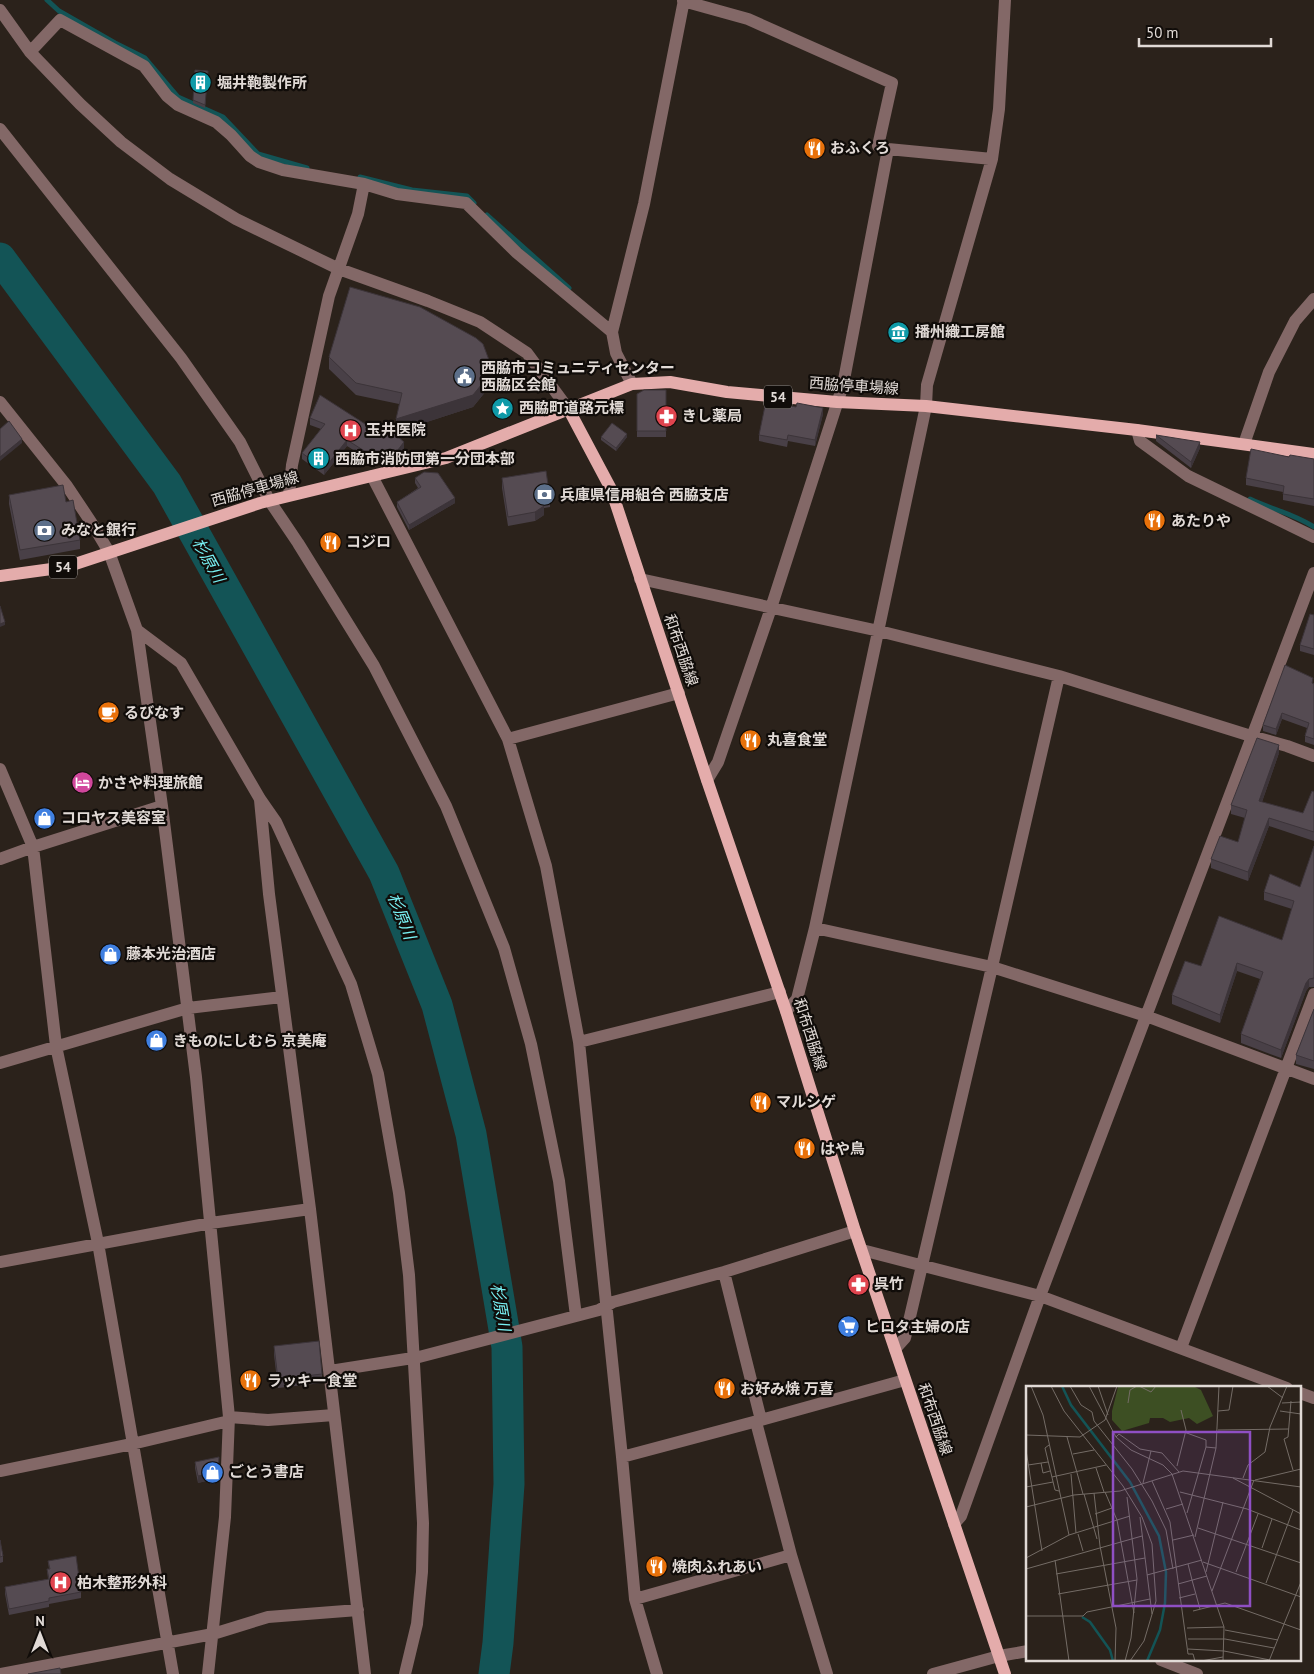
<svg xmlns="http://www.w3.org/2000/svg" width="1314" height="1674" font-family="'PT Sans','Noto Sans JP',sans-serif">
	<rect width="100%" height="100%" fill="#2b221b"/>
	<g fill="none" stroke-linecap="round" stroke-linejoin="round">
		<path stroke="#135456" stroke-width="5" d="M47 0 59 11 115 43 145 58 178 97 223 117 258 154 307 168
			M360 177 412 190 467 196 474 203
			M487 215 569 288
			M1250 499C1273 510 1292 513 1314 527"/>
		<path stroke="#135456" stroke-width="31" d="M0 258 167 484 384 873 437 1005 471 1134 507 1347 509 1484 498 1643 494 1674"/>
		<path stroke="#836867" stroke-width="12" d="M683 1 748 19 892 83 878 146 888 149
			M0 10 30 52 80 104 121 142 170 179 236 219 339 269 428 301 480 322 527 353 569 410
			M30 52 60 20 144 66 167 96 178 105 216 122 231 135 250 156 259 162 283 170 364 184 397 194 466 203 517 253 612 332
			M0 129 181 358 240 442 269 500 298 543 374 666 446 806 504 948 531 1044 559 1181 576 1316
			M632 384 616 353 612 332 644 204 684 0
			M0 402 67 486 91 522 109 552 137 630 181 663 260 799 276 822 351 984 378 1074 399 1193 409 1275 423 1523 422 1572 417 1624 405 1674
			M1137 430 1140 441 1188 476 1314 537
			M1244 444 1269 372 1295 321 1314 299
			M372 476 508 739 546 866 579 1042 622 1457 635 1599 657 1674
			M289 495 292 465 329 296 358 214 364 184
			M640 579 879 631 1059 676 1251 736 1287 746 1314 756
			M137 630 162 806 196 1077 229 1417 225 1517 208 1674
			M508 739 679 693
			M0 769 33 847 56 1046 98 1243 173 1674
			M707 780 718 762 771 608 843 385 888 149 992 159
			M260 800 269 894 310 1209 365 1674
			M0 859 33 847 162 806
			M815 928 992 967 1146 1016 1314 1079
			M786 1011 797 999 815 928 926 406 927 385 992 159 999 109 1005 0
			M579 1042 780 992
			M0 1063 188 1008 282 997
			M862 1250 1040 1296 1287 1388
			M0 1262 211 1223 310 1209
			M724 1272 761 1420
			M1181 1348 1314 994
			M895 1349 905 1338 992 967 1059 676
			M330 1371 419 1357 599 1310 613 1302 724 1272 855 1231
			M1300 1393 1314 1398
			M229 1417 268 1420 334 1415
			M756 1422 791 1555 827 1674
			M622 1457 761 1420 905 1380
			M0 1471 132 1444 229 1421
			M954 1524 961 1516 1040 1296 1314 573
			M635 1599 791 1555
			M1161 1660 1197 1674
			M1 1674 213 1634 268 1617 358 1610
			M933 1674 999 1656 1028 1651"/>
		<path stroke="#e4acab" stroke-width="12" d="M569 410 611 489 707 780 786 1011 855 1231 1005 1674
			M0 576 66 567 260 503 446 458 632 384 670 382 727 392 837 402 926 406 1137 430 1314 454"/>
	</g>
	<path fill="#494047" d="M195 70 208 71 205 108 193 103Z
		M329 357 489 372 486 391 473 407 396 432 399 404 356 395 329 369Z
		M666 390V437H637V394Z
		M823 414 815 446 788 441 787 447 759 441V435Z
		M310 418 376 431 404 448 394 461 372 465 371 461 347 446 324 475 302 459V453L321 429 310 425Z
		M1156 435 1200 448 1191 468 1156 441Z
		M601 437H627L616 451 601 440Z
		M1289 457 1314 459V506L1283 500V492L1246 485V478Z
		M415 478 455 503 409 530 397 507V502L418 488 415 483Z
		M502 478 550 498V507L544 508V515L535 521 508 526 502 488Z
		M9 495 66 502 80 540V549L20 560 9 504Z
		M1314 615V655L1300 651V645Z
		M1313 683 1314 684V745L1305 742V736L1307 728 1282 719 1276 735 1263 731V725Z
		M1279 753 1262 802 1303 813 1314 792V841L1269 826 1248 881 1211 868V859L1238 842 1245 818 1231 814V805Z
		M1314 846V987H1309L1306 991 1281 1058 1241 1043V1034L1260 979 1237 971 1220 1023 1172 1004V995L1201 966 1282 940 1292 909 1264 900V892L1300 887Z
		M1314 1009V1069L1296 1064V1055Z
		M274 1346 322 1374V1383L278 1388 274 1355Z
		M195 1462 218 1478 198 1483 195 1468Z
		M0 1540 3 1556V1562L0 1563Z
		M48 1561 81 1592V1598L49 1604V1607L9 1615 5 1594V1587L48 1579 47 1569H49Z"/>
	<path fill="#3c3439" d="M489 360V372L486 391 473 407 396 432V419Z
		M823 408V414L815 446V440Z
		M627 434V437L616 451V448Z
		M22 439V443L0 461V457Z
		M347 440V446L324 475V469Z
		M404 442V448L394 461V455Z
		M1200 442V448L1191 468V462Z
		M455 498V503L409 530V525Z
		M544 506V515L535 521V512Z
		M5 622V625L0 627V624Z
		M1282 713V719L1276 735V729Z
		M1279 745V753L1259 810V801Z
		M1269 818V826L1248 881V872Z
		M1237 963V971L1220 1023V1015Z
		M1309 979V987L1306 991 1281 1058V1050L1306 983Z
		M219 1457 218 1478 198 1483V1476Z"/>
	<path fill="#554b52" stroke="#3c3439" d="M195 70 208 71 205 105 193 100Z
		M350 287 420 307 476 338 483 344 489 360 486 379 473 395 396 419 402 393 356 383 329 357Z
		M644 390H666V431H637V394Z
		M320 395 376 431 382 423 404 442 394 455 372 459 371 455 347 440 324 469 302 453 325 424 310 418Z
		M766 401 796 407 797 403 823 408 815 440 788 435 787 440 759 435Z
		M9 421 22 439 0 457V429Z
		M612 423 627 434 616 448 601 437Z
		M1156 435 1200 442 1191 462Z
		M1251 449 1289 457 1290 455 1314 459V499L1283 494 1284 486 1246 478Z
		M546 471 550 498 543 500 544 506 535 512 508 517 502 478Z
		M424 472 438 473 455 498 409 525 397 502 421 487 415 478Z
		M63 485 66 502 73 500 80 540 20 550 9 495Z
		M0 606 5 622 0 624Z
		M1310 614 1314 615V649L1300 645Z
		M1285 665 1313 678 1312 683 1314 684V739L1305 736 1309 723 1282 713 1276 729 1263 725Z
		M1257 738 1279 745 1259 801 1303 813 1312 791 1314 792V832L1269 818 1248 872 1211 859 1220 836 1238 842 1247 810 1231 805Z
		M1314 846V978L1309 979 1306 983 1281 1050 1241 1034 1263 972 1237 963 1220 1015 1172 995 1185 961 1201 966 1219 916 1282 940 1294 901 1264 892 1270 874 1300 887Z
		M1314 1009V1061L1296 1055Z
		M319 1341 322 1374 278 1379 274 1346Z
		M219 1457 218 1472 198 1476 195 1462Z
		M0 1540 3 1556 0 1557Z
		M76 1556 81 1592 49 1598V1601L9 1609 5 1587 49 1579 47 1569H50L48 1561Z
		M60 1668 61 1674H28Z"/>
	<defs>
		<symbol id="building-disc" viewBox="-11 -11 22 22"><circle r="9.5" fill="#0f9aa8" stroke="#100c09"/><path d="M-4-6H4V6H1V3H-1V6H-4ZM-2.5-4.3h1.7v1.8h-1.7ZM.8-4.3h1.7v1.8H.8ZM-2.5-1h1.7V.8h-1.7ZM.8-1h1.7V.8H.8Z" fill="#fff"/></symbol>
		<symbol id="restaurant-disc" viewBox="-11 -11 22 22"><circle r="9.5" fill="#e8710a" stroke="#100c09"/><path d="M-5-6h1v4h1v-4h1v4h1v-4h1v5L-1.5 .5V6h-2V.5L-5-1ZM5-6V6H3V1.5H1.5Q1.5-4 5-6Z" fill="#fff"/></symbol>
		<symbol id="museum-disc" viewBox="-11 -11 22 22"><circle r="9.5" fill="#0f9aa8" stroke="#100c09"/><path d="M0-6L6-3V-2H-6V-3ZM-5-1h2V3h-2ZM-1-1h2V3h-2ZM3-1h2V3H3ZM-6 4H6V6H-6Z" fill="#fff"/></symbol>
		<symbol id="civic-disc" viewBox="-11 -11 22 22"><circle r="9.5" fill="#5c6f8a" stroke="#100c09"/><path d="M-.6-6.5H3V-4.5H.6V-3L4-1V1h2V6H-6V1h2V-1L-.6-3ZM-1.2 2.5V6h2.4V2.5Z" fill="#fff"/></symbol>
		<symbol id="sight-disc" viewBox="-11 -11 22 22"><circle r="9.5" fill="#0f9aa8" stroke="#100c09"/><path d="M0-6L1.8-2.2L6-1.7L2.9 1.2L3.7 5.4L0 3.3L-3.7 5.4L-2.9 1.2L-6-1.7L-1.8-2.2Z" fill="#fff"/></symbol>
		<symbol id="pharmacy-disc" viewBox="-11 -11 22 22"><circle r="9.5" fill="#e0444e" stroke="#100c09"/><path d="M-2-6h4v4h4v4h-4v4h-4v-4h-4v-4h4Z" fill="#fff"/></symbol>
		<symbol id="hospital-disc" viewBox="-11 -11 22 22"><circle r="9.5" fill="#e0444e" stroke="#100c09"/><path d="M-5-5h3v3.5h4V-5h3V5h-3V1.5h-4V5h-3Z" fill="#fff"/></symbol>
		<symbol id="bank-disc" viewBox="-11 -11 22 22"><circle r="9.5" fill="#5c6f8a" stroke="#100c09"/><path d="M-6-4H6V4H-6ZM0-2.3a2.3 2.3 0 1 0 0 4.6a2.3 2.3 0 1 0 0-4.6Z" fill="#fff"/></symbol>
		<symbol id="cafe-disc" viewBox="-11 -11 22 22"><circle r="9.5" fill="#e8710a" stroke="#100c09"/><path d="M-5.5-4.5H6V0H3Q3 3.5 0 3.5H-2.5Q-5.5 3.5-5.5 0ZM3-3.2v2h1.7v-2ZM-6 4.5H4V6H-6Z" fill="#fff"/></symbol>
		<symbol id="hotel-disc" viewBox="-11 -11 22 22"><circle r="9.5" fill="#d1479c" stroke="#100c09"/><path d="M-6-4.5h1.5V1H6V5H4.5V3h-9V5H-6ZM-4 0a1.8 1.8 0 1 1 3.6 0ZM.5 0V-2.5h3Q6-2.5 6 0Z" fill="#fff"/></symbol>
		<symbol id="shop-disc" viewBox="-11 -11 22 22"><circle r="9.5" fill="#3f7fe0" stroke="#100c09"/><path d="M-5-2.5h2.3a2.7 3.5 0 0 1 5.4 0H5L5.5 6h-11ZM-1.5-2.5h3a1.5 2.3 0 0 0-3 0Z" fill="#fff"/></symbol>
		<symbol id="supermarket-disc" viewBox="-11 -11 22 22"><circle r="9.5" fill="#3f7fe0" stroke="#100c09"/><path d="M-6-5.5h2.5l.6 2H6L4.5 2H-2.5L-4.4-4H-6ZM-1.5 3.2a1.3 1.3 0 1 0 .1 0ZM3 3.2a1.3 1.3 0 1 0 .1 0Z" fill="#fff"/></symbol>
	</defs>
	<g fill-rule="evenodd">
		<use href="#building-disc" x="188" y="70" width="25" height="25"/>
		<use href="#restaurant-disc" x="802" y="136" width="25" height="25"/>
		<use href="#museum-disc" x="886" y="320" width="25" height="25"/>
		<use href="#civic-disc" x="452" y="364" width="25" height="25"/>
		<use href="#sight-disc" x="490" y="396" width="25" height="25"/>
		<use href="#pharmacy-disc" x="654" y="404" width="25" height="25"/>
		<use href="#hospital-disc" x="338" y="418" width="25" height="25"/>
		<use href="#building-disc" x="306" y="446" width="25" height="25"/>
		<use href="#bank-disc" x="532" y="482" width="25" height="25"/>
		<use href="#restaurant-disc" x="1142" y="508" width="25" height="25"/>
		<use href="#bank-disc" x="32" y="518" width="25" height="25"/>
		<use href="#restaurant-disc" x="318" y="530" width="25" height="25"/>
		<use href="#cafe-disc" x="96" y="700" width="25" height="25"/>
		<use href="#restaurant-disc" x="738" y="728" width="25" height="25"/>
		<use href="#hotel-disc" x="70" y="770" width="25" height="25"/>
		<use href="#shop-disc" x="32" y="806" width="25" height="25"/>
		<use href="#shop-disc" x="98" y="942" width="25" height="25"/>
		<use href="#shop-disc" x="144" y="1028" width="25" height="25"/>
		<use href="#restaurant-disc" x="748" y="1090" width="25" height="25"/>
		<use href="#restaurant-disc" x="792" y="1136" width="25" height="25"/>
		<use href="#pharmacy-disc" x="846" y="1272" width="25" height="25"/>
		<use href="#supermarket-disc" x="836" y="1314" width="25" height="25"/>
		<use href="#restaurant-disc" x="238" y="1368" width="25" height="25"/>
		<use href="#restaurant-disc" x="712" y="1376" width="25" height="25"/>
		<use href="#shop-disc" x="200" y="1460" width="25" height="25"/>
		<use href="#restaurant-disc" x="644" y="1554" width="25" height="25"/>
		<use href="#hospital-disc" x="48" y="1570" width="25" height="25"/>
	</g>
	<g text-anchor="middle" stroke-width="4.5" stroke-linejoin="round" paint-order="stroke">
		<g fill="#100c09" stroke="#a29c98" stroke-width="1">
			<rect x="764" y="385.5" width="28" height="23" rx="4"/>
			<rect x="49" y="555.5" width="28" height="23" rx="4"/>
		</g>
		<g font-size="14" font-weight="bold" fill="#e1dad6">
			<text x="778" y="402">54</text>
			<text x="63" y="572">54</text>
		</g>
		<g font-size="15" font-weight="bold" fill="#e1dad6" stroke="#100c09" text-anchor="start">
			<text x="217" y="88">堀井鞄製作所</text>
			<text x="830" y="153">おふくろ</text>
			<text x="915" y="337">播州織工房館</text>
			<text x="481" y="373">西脇市コミュニティセンター<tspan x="481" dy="17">西脇区会館</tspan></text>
			<text x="519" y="413">西脇町道路元標</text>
			<text x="682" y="421">きし薬局</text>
			<text x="366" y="435">玉井医院</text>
			<text x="335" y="464">西脇市消防団第一分団本部</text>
			<text x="560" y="500">兵庫県信用組合 西脇支店</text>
			<text x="1171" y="526">あたりや</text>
			<text x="61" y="535">みなと銀行</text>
			<text x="346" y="547">コジロ</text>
			<text x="124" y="718">るびなす</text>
			<text x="767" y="745">丸喜食堂</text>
			<text x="98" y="788">かさや料理旅館</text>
			<text x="61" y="823">コロヤス美容室</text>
			<text x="126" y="959">藤本光治酒店</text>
			<text x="173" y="1046">きものにしむら 京美庵</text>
			<text x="776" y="1107">マルシゲ</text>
			<text x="820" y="1154">はや鳥</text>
			<text x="874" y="1289">呉竹</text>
			<text x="865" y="1332">ヒロタ主婦の店</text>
			<text x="267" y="1386">ラッキー食堂</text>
			<text x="740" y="1394">お好み焼 万喜</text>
			<text x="229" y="1477">ごとう書店</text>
			<text x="672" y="1572">焼肉ふれあい</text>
			<text x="77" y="1588">柏木整形外科</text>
		</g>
		<g font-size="15" fill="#e1dad6" stroke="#100c09">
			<text transform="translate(854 386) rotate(4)" y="5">西脇停車場線</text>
			<text transform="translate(255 489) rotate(-16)" y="5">西脇停車場線</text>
			<text transform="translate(681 650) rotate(71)" y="5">和布西脇線</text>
			<text transform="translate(810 1034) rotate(72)" y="5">和布西脇線</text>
			<text transform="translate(935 1419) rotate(71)" y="5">和布西脇線</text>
		</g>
		<g font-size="16" font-style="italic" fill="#78f0f3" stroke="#100c09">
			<text transform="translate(209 560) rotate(61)" y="6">杉原川</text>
			<text transform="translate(402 916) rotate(68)" y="6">杉原川</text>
			<text transform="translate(501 1307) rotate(80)" y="6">杉原川</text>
		</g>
	</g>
	<g transform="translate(1026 1386)">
		<rect width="275" height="275" fill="#2b221b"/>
		<path d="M101 0H167L175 4 187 30 171 38 163 32 144 36 137 32H124L123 37 96 45 86 34V25L92 1Z" fill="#3d4f23"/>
		<path fill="none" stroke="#135456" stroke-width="2.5" d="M36 0 45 19 104 96 133 150 140 186 139 217 134 244 121 275M56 231 64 236 84 264 87 275"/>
		<path fill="none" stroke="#746c66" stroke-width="1" d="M5 0 17 29 43 149M25 0 38 25 97 100 116 131 126 158 130 215 118 255 104 275M44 0 55 19 66 26 68 35 106 83 126 115 140 144 147 183M63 0 90 51 105 64 137 79 146 88M72 0 82 29M113 0 125 6 130 0M241 0 257 12M265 15 262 51 258 53 267 84M102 17 104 4 111 0M256 17 275 16M192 25 203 24 207 0M254 25 275 28M192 44 263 43M158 46 180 54V61M0 49 54 51 79 34 91 0M41 51 57 108M90 51 93 48 114 63 136 67 153 86M23 59 19 62 29 104 33 105M0 64 16 165M47 68 68 64M15 77 17 87 24 85M2 79 22 76M151 80 160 44 155 24M70 82 78 106M45 88 50 147M146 88 198 241 197 275M26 91 80 79M207 92 275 128M217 92 222 79 239 66 244 41 261 0M229 94 275 83M126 95 144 136 162 268H167L169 275M117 97 125 65M0 101 27 96M79 106 91 134 108 227M154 106 221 123 275 144M68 107 74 160 90 242 89 275M58 108 71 153M48 109 94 105 157 85 275 101M0 121 48 109M140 123 157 118M161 127 180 61 190 62M69 128 86 122M114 131 126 228M172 142 275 177M52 148 57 165M169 151 190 62 193 0M147 154 168 149M236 162 246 133M0 172 43 149 104 130M29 174 43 275M177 176 275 211M162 178 166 194M0 183 116 150M180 186 197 116M210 186 232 128M30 188 119 172M121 189 176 174M166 194 174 223M240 197 267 124M152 198 181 190M186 205 228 94M32 208 111 194M153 212 169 208M167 225 199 217 275 244M0 230H57L61 226 124 213M161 242 198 241M199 244 252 254M162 253H199L248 262M162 263 198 265 244 274M99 275 105 252 111 193 101 111M175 275 197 271M243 275 275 196"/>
		<path fill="#8f4fc4" fill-opacity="0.15" stroke="#8f4fc4" stroke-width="2.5" d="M87 46H224V220H87Z"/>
		<rect width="275" height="275" fill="none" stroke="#e1dad6" stroke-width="2.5"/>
	</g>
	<g transform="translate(40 1634)" stroke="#100c09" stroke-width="4" paint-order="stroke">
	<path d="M0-4L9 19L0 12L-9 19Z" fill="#e1dad6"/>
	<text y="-8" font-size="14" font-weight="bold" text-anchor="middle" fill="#e1dad6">N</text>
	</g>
	<path d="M1139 38v8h132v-8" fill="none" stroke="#e1dad6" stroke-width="2.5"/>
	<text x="1146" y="38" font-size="15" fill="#e1dad6" stroke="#100c09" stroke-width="4" paint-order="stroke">50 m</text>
</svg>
